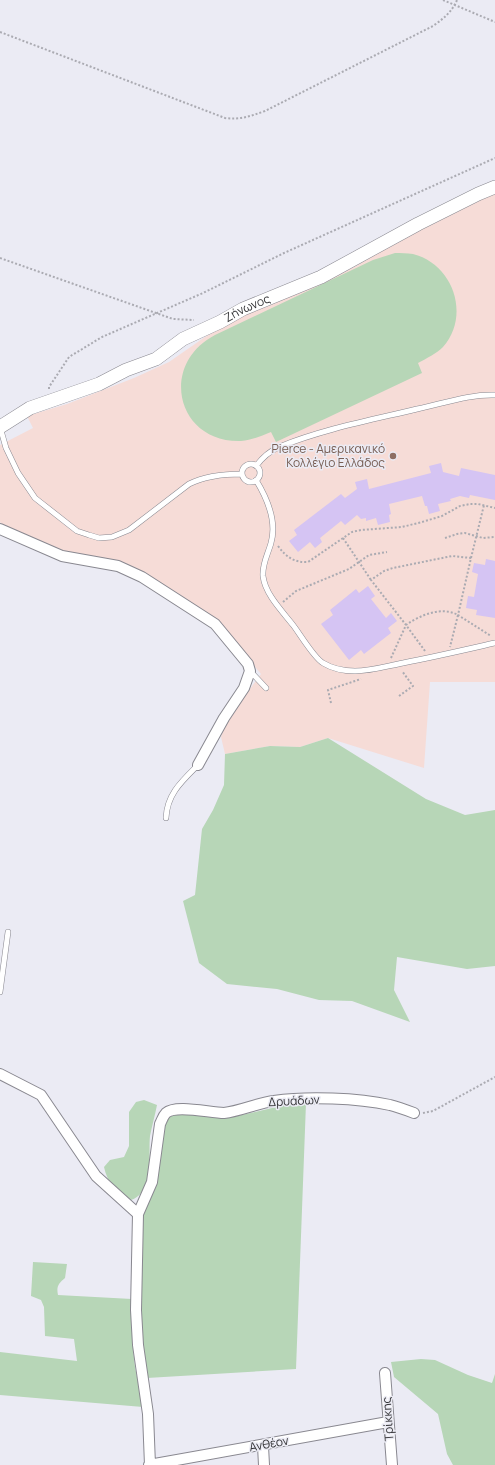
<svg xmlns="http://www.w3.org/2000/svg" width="495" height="1465" font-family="Manrope,sans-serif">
	<rect width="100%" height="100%" fill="#ebebf4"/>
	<path fill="#f6dcd7" d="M495 192V682H430L424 768 328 738 300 747 270 746 225 754 221 737 223 731 229 717 261 674 217 622 136 569 67 552 2 525 0 522V445L33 428 27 416 67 404 134 378 169 362 205 337 240 316 321 283 352 268 408 236Z"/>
	<path fill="#b7d6b7" d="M395 253C401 253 407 253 413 254 453 264 471 315 443 347 436 354 427 358 418 363L422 373 276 442 271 432C261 436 252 440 241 441 177 443 158 365 215 335L373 260Z
		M328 738 426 799 465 815 495 810V966L467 969 397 957 394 990 410 1022 352 1001 319 1000 277 989 227 984 199 963 183 901 195 895 202 829 213 810 224 785 225 754 270 746 300 747Z
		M144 1100 157 1105C155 1115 152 1126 150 1136 148 1156 155 1192 131 1200 117 1194 107 1182 104 1167L110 1160 124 1157 129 1146V1112L136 1102Z
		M306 1103 296 1369 147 1378 142 1342 141 1314 143 1215 163 1127 167 1119 172 1115 180 1113 219 1118 233 1117 289 1104Z
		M33 1262 67 1264 65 1278C59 1283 56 1286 58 1295L132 1299V1339L135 1367 143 1407 0 1395V1352L77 1361 74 1339 45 1336 44 1307 41 1300 31 1296Z
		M421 1359 435 1360 468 1375 492 1383 495 1374V1465H453L447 1454 438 1414 394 1377 391 1362Z"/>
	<path fill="#d5c4f3" d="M441 463 443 472 459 476 461 468 495 475V500L470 495 469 498 460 496 450 499 451 501 438 504 440 511 429 514 427 506H425L422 496 389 504 391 514 389 515 390 522 378 525 376 518 366 521V518L361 519 357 515 345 525 341 521 320 538 322 542 315 548 310 542 298 552 289 541 297 535 294 530 341 494 345 498 357 489 355 482 367 479 369 489 431 473 429 466Z
		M486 559 495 561V618L476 615 477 610 466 608 468 596 474 597 478 574 472 572 474 563 485 565Z
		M368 586 375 596 371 599 386 618 391 613 397 621 388 628 391 633 364 654 361 650 349 660 321 624 333 615 330 610 356 589 359 593Z"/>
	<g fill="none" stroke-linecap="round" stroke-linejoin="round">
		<defs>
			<path id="service" d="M0 427 6 448 18 473 35 498 77 531 89 535 99 538 112 537 129 530 189 484C205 476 224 474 242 474
				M242 473a9 9 0 1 1 18 0a9 9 0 1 1-18 0Z
				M256 466C262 458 270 451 279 447 323 429 371 420 417 409 442 404 469 394 495 395
				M256 480C267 498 277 522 271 543 268 554 262 564 263 576 265 594 282 611 293 625 300 634 314 658 323 663 333 669 344 671 355 671 371 671 387 666 403 663 434 657 464 650 495 643
				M250 671 266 688
				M166 818C167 794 182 781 198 765
				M0 992 8 932"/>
			<path id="minor" d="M0 529 62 556 118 566 142 577 215 624 248 664 250 671 244 688 224 718 198 765
				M0 1074 41 1095 96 1176 138 1214 136 1310 138 1345 148 1414 150 1465
				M138 1214 152 1182 160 1124C162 1120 163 1116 166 1113 176 1104 210 1113 224 1113 241 1111 257 1103 274 1101 307 1096 358 1098 390 1105 398 1107 406 1110 414 1113
				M385 1373 392 1465
				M263 1446 264 1465
				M149 1465 388 1422"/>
			<g id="tertiary">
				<path id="s1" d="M0 427 30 408 99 384 126 370 156 359 183 339 220 322 243 309 321 277 418 224 478 194 495 187"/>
			</g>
		</defs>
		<use href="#service" stroke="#898890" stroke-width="6"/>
		<use href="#minor" stroke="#898890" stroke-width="12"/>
		<use href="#tertiary" stroke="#898890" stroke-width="14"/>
		<path stroke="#ababb2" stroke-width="2" stroke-dasharray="2 2" stroke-linecap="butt" d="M443 0 495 22
			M0 32 225 118C240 120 251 116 265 111L433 26C443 19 452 12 457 0
			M0 258 173 319 194 320
			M49 389V387L69 357 102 337 203 293 284 253 495 158
			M343 538 371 580
			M445 538 457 534 465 533 483 538 495 537
			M278 546C286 557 295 563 308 562L352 532 361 530 402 527 422 522 442 516 460 506 470 504H478L495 508
			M471 558 484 505
			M283 602 296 591 349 569 369 555 387 552
			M425 651 406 625C420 615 442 606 458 615L450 647
			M391 658 406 625 371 580 384 571 393 568 452 556 471 558 458 615 491 636
			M399 696 413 686 402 671
			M331 703 328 690 361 679
			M423 1113 433 1111 495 1077"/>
		<use href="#service" stroke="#fff" stroke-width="5"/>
		<use href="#minor" stroke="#fff" stroke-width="10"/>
		<use href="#tertiary" stroke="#fff" stroke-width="13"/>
	</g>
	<circle fill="#8d6e63" stroke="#ebebf4" stroke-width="1.5" cx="393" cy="456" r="4"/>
	<g text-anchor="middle" stroke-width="3" stroke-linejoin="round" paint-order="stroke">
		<g font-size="12" fill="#343437" stroke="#ebebf4">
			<text dy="4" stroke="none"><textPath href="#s1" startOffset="276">Ζήνωνος</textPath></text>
			<text transform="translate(294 1101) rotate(-3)" y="4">Δρυάδων</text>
			<text transform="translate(388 1419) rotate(-94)" y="4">Τρίκκης</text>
			<text transform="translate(269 1444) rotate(-10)" y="4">Ανθέον</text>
		</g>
		<g font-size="12" fill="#785e54" stroke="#ebebf4" text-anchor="end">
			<text x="385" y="453">Pierce - Αμερικανικό<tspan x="385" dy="14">Κολλέγιο Ελλάδος</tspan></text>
		</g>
	</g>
</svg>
